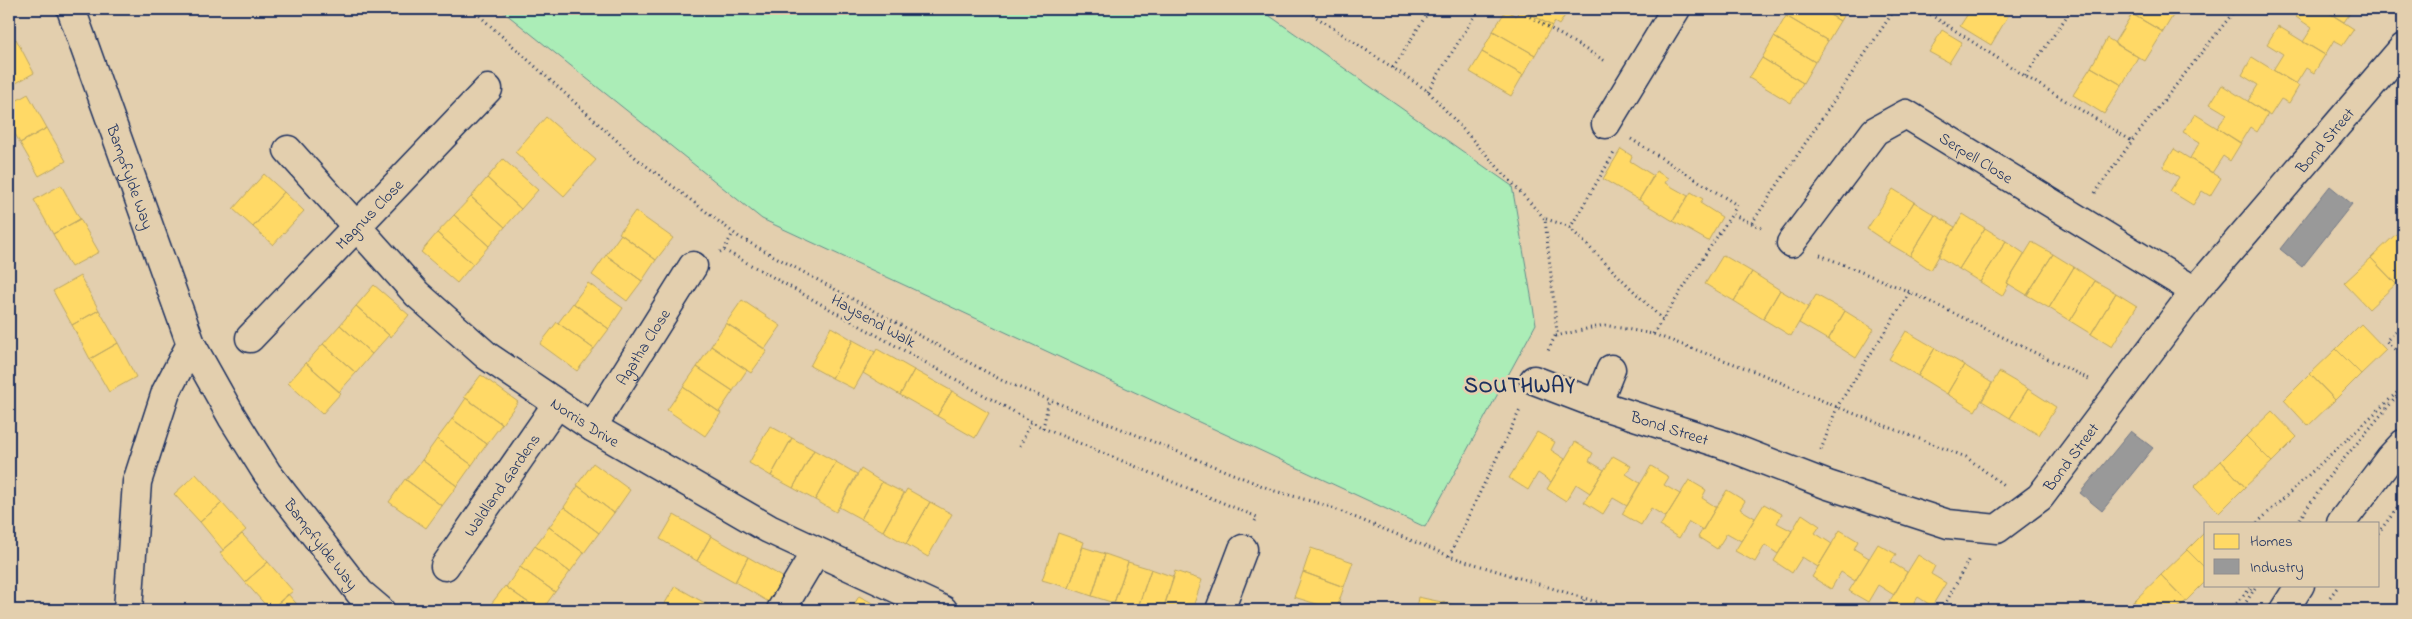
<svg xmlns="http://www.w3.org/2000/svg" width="2412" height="619" font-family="'Indie Flower',sans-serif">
	<rect width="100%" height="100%" fill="#e3cfae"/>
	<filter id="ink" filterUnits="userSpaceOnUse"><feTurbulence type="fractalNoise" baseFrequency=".02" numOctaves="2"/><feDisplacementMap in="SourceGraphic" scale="10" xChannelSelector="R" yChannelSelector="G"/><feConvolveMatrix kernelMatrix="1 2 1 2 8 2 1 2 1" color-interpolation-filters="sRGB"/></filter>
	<g filter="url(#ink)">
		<path fill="#abedb7" stroke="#638e8a" d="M500 9H1260L1512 186 1536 324 1425 527 762 219Z"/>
		<path fill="#ffd966" stroke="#bba664" d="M1520 9 1552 26 1535 55 1493 31 1506 10 1516 16Z
			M1521 9H1569L1559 25 1554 22 1552 26Z
			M1791 9H1820L1840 21 1828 41 1786 16Z
			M1820 9H1847L1840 21Z
			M1971 9H1996L2008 16 1991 45 1960 26Z
			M2134 9H2177L2163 32 2132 14Z
			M2301 9H2323L2354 29 2343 45 2334 40 2325 55 2303 42 2312 28 2296 17Z
			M2323 9H2353L2344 22Z
			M2132 14 2163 32 2145 61 2114 43Z
			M1786 16 1828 41 1815 62 1774 37Z
			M2278 26 2325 55 2314 73 2306 68 2296 84 2273 70 2283 54 2267 44Z
			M1942 30 1962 42 1949 63 1929 52Z
			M1493 31 1535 55 1523 75 1482 52Z
			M1774 37 1815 62 1803 83 1762 58Z
			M2107 38 2138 57 2122 85 2091 67Z
			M16 39 34 73 9 87V43Z
			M1482 52 1523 75 1511 96 1470 72Z
			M2252 57 2299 86 2289 103 2281 99 2270 116 2248 101 2258 85 2242 75Z
			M1762 58 1803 83 1791 103 1749 78Z
			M2091 67 2122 85 2104 114 2073 95Z
			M2222 85 2268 114 2257 132 2250 127 2240 143 2217 128 2227 114 2210 104Z
			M28 94 47 128 20 143 9 123V105Z
			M2195 114 2241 143 2230 161 2223 156 2212 173 2190 158 2200 142 2183 132Z
			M546 117 596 160 564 196 515 152Z
			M47 128 66 161 39 176 20 143Z
			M1621 149 1632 156 1630 161 1654 176 1639 200 1603 179Z
			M2174 149 2221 178 2210 196 2202 191 2193 205 2170 191 2179 177 2163 167Z
			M503 159 538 190 521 209 487 178Z
			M1656 171 1668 178 1665 183 1688 196 1673 221 1639 200Z
			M264 174 284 192 253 227 233 209Z
			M487 178 521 209 505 227 471 197Z
			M61 185 80 219 53 234 34 200Z
			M1893 189 1914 202 1888 243 1867 229Z
			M284 192 304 211 273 245 253 227Z
			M1691 192 1703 199 1700 203 1722 217 1708 241 1673 221Z
			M471 197 505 227 489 246 454 215Z
			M1914 202 1935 215 1910 256 1888 243Z
			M635 211 673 238 656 260 619 233Z
			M1963 214 1985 228 1959 269 1938 256Z
			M454 215 489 246 473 264 437 233Z
			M1935 215 1955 227 1931 270 1910 256Z
			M80 219 99 252 71 267 53 234Z
			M1985 228 2006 241 1980 282 1959 269Z
			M437 233 473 264 457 283 421 252Z
			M2397 233 2403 239V277L2396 284 2371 258Z
			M621 234 656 260 642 281 606 255Z
			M2006 241 2025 254 2007 283 2009 284 2002 296 1980 282Z
			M2032 242 2053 254 2027 295 2007 283Z
			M2053 254 2074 267 2049 308 2027 295Z
			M606 255 642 281 627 301 592 275Z
			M1723 255 1752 272 1734 301 1705 284Z
			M2371 258 2396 284 2369 309 2344 283Z
			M2074 267 2095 281 2070 321 2049 308Z
			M1752 272 1780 290 1763 319 1734 301Z
			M80 276 99 310 72 325 53 291Z
			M2095 281 2116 293 2091 334 2070 321Z
			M588 283 623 308 609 329 573 303Z
			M374 285 409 315 391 337 356 306Z
			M1780 290 1808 307 1791 336 1763 319Z
			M2116 293 2137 306 2112 347 2091 334Z
			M1816 295 1845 311 1828 340 1799 323Z
			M742 300 781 326 765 349 726 323Z
			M573 303 609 329 594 349 558 323Z
			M356 306 389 335 372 354 340 325Z
			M99 310 118 343 90 359 72 325Z
			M1845 311 1874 329 1856 358 1828 340Z
			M557 322 594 349 577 371 540 344Z
			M726 323 767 351 751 373 711 346Z
			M2361 324 2386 350 2361 374 2336 349Z
			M340 325 372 354 356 373 323 344Z
			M831 327 853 340 832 378 810 366Z
			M1906 331 1935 348 1918 376 1889 359Z
			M853 340 875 352 854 389 832 378Z
			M118 343 136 377 109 392 90 359Z
			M323 344 356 373 339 392 306 363Z
			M711 346 747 370 733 391 697 367Z
			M1935 348 1964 365 1947 394 1918 376Z
			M877 349 914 370 900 395 863 373Z
			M2336 349 2361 374 2335 400 2310 374Z
			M306 363 341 393 322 414 288 383Z
			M1964 365 1992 383 1975 411 1947 394Z
			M697 367 733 391 719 412 683 387Z
			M914 370 952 391 937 416 900 395Z
			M1999 372 2028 389 2010 418 1982 401Z
			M2310 374 2335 400 2308 426 2284 400Z
			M481 375 518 402 502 424 464 397Z
			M683 387 721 413 705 436 667 410Z
			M2028 389 2056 407 2039 435 2010 418Z
			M952 391 989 413 975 438 937 416Z
			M466 398 502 424 487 444 452 419Z
			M2272 411 2297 437 2272 462 2246 436Z
			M452 419 487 444 472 465 437 439Z
			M770 426 792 438 771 476 749 463Z
			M1537 432 1555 442 1551 450 1565 459 1551 482 1538 473 1528 490 1509 478Z
			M2246 436 2272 462 2245 487 2221 461Z
			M792 438 814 450 793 488 771 476Z
			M437 439 472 465 457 486 422 460Z
			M1575 442 1593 453 1589 461 1604 470 1590 493 1576 484 1566 501 1547 489Z
			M814 450 836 462 815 500 793 488Z
			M1613 456 1631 466 1626 474 1640 483 1627 506 1613 498 1603 514 1584 502Z
			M422 460 457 486 442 506 406 480Z
			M2221 461 2245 487 2219 513 2194 487Z
			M836 462 857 474 836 512 815 500Z
			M593 463 630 490 614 513 577 485Z
			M1651 466 1669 477 1664 485 1680 494 1666 517 1651 508 1641 525 1622 514Z
			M861 469 882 482 861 519 839 507Z
			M196 474 222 503 200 522 174 494Z
			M405 479 442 506 426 528 389 502Z
			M1689 480 1706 490 1702 498 1716 507 1703 530 1689 522 1679 538 1660 526Z
			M882 482 904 493 883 531 861 519Z
			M578 486 614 513 599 533 564 507Z
			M907 489 930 502 906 544 883 531Z
			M1727 490 1745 501 1740 509 1755 518 1741 541 1727 533 1717 549 1698 537Z
			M930 502 952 514 928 557 906 544Z
			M222 503 246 530 223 550 200 522Z
			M1764 504 1782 514 1777 523 1792 531 1778 554 1765 545 1755 562 1735 551Z
			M564 507 599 533 584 553 549 527Z
			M1802 514 1820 526 1815 533 1832 544 1818 567 1802 557 1792 573 1774 561Z
			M674 515 711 536 697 561 660 539Z
			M549 527 584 553 570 572 535 546Z
			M1840 530 1858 541 1854 549 1869 558 1855 581 1841 572 1831 589 1812 577Z
			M2206 531V569L2187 550Z
			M1058 533 1084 542 1069 588 1042 580Z
			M242 534 268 562 245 582 220 553Z
			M711 536 748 557 735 582 697 561Z
			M1878 544 1896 554 1891 562 1907 572 1894 595 1878 585 1868 602 1849 591Z
			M535 546 570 572 555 592 520 567Z
			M1083 547 1105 554 1092 596 1069 588Z
			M1311 548 1353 562 1344 587 1303 572Z
			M2187 550 2206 569V581L2186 601 2161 575Z
			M1105 554 1128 562 1114 603 1092 596Z
			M1918 555 1935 566 1931 574 1946 583 1932 606 1918 597 1910 610H1903L1889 602Z
			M748 557 786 579 772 604 735 582Z
			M268 562 293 591 270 610 245 582Z
			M1128 562 1151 569 1137 610 1114 603Z
			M520 567 555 592 542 610H539L506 587Z
			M1151 569 1174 577 1163 610H1137Z
			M1175 571 1202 580 1192 610H1163Z
			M1303 572 1344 587 1336 610 1294 597Z
			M2161 575 2186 601 2176 610H2143L2134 601Z
			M505 586 506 587 539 610H491L488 608Z
			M675 586 717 610H661Z
			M288 594 302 610H270Z
			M859 596 886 610H851Z
			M1418 597 1479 610H1416Z
			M2134 601 2143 610H2124Z"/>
		<path fill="#999" stroke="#737987" d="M2330 186 2352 204 2302 267 2280 249Z
			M2131 431 2153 448 2102 511 2080 493Z"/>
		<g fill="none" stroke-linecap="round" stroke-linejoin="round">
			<defs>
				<g id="street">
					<path id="s1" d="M71 9 191 344 232 417 267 473 360 593 380 610"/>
					<path d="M1606 124 1676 9"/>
					<path id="s2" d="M288 150 417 294 487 356 592 427 769 529 943 610"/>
					<path id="s3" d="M1791 243 1875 131 1906 114 2195 291"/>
					<path id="s4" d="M250 338 488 89"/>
					<path id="s5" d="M1534 380 1597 404 1722 444 1828 485 1948 524 1997 529 2040 497 2195 291 2403 48"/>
					<path d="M1597 404 1611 369"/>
					<path id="s6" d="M592 427 693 266"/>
					<path id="s7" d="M445 566 557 404"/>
					<path d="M128 610 137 482 166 392 191 344"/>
					<path d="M781 610 816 551"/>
					<path d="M1220 610 1243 549"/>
				</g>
				<path id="secondary" d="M2341 523 2390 458 2403 444
					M2284 610 2300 585"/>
			</defs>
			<use href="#street" stroke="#1b2f5e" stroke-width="31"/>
			<use href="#secondary" stroke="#1b2f5e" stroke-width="31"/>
			<path stroke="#1b2f5e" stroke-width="3" stroke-dasharray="1 4" stroke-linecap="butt" d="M472 9 636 158 739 237 1003 381 1275 491 1325 505 1449 556 1622 610
				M1304 9 1428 91 1545 219 1557 332 1547 353
				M1517 9 1607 62
				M1922 9 2025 76 2132 141
				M1393 68 1430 9
				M2025 76 2072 9
				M1428 91 1479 9
				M1631 139 1737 205 1732 214
				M2095 193 2132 141 2236 9
				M1546 219 1568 226 1663 320
				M1752 223 1895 9
				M1570 228 1614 153
				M724 250 733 233
				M720 252 724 250 1043 428 1257 517 1255 521
				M1820 255 1910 292 2089 379
				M2403 324 2386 341 2403 357
				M1653 334 1732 214 1764 229
				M1556 336 1604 325 1653 334 1759 373 1837 407 1966 457 2005 486
				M1043 428 1049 400
				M1020 446 1031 421
				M1821 450 1837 407 1910 292
				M2257 523 2403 387
				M2297 523 2330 475 2398 395
				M2378 533 2403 501
				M1449 556 1521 408
				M2330 597 2339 585
				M1580 610 1584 599
				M1942 610 1970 557
				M2229 610 2254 585
				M2241 610 2257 585"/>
			<use href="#street" stroke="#e3cfae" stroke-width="28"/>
			<use href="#secondary" stroke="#e3cfae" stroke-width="28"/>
		</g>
	</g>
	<g text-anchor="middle" stroke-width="5" stroke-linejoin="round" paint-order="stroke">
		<g font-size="16" fill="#1b2f5e" stroke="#e3cfae">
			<text dy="6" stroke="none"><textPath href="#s5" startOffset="998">Bond Street</textPath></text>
			<text dy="6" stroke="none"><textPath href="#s3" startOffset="258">Serpell Close</textPath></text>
			<text dy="6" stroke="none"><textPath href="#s1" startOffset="178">Bampfylde Way</textPath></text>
			<text dy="6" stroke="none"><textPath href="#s4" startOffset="172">Magnus Close</textPath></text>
			<text transform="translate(874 320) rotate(29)" y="6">Haysend Walk</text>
			<text dy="6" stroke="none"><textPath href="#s6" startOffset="95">Agatha Close</textPath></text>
			<text dy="6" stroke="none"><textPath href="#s2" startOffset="405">Norris Drive</textPath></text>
			<text dy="6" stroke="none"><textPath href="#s5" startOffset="144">Bond Street</textPath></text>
			<text dy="6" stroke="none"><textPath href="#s5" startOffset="592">Bond Street</textPath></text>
			<text dy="6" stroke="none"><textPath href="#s7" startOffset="99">Waldland Gardens</textPath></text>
			<text dy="6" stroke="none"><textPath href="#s1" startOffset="595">Bampfylde Way</textPath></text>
		</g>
		<g font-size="21" font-weight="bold" letter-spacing="1" fill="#1b2f5e" stroke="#e3cfae">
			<text x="1520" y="392">SOUTHWAY</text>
		</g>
	</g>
	<rect width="2412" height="619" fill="none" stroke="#e3cfae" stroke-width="30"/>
	<rect x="15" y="15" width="2382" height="589" fill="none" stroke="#1b2f5e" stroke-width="2" filter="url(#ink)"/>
	<rect x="2204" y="522" width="175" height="65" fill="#e3cfae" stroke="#938f8e"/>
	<rect x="2214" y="534" width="25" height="15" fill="#ffd966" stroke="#938f8e"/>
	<text x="2250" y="546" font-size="15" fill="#1b2f5e">Homes</text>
	<rect x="2214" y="559" width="25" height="15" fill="#999999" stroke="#938f8e"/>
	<text x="2250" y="572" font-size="15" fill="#1b2f5e">Industry</text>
</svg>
